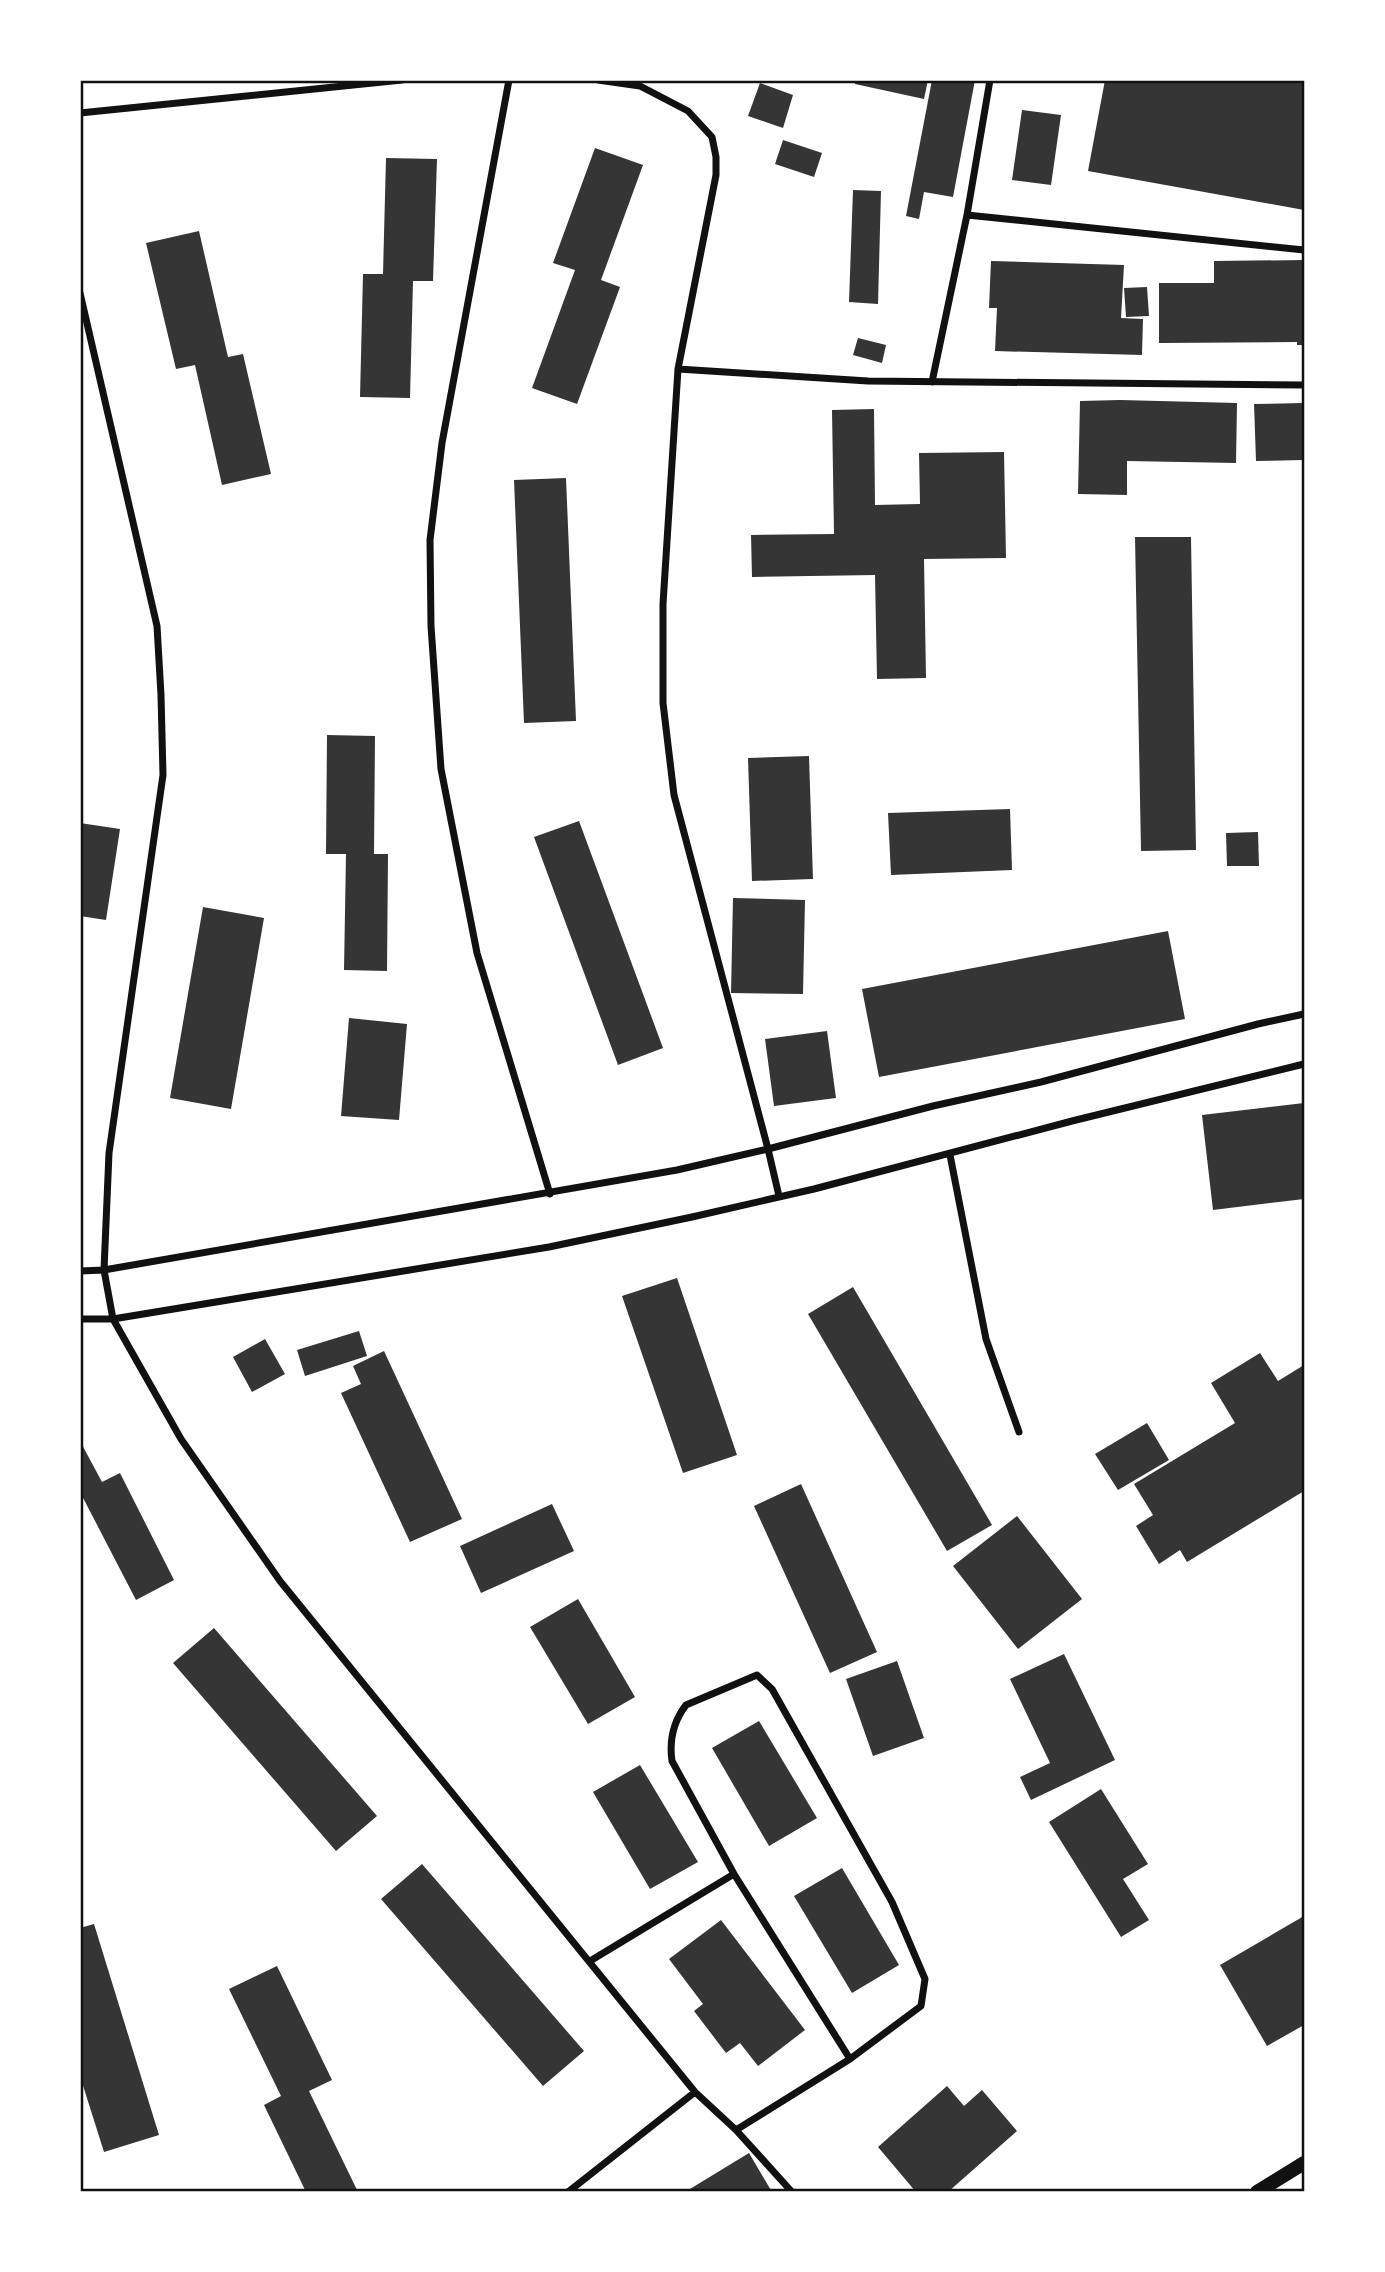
<svg xmlns="http://www.w3.org/2000/svg" width="1385" height="2272" font-family="Raleway,sans-serif">
	<rect width="100%" height="100%" fill="#fff"/>
	<path fill="#353535" d="M856 80H928L924 99 855 84Z
		M932 80H975L953 197 924 192 919 219 906 216Z
		M1105 80H1304V210L1088 171Z
		M760 83 793 95 783 128 748 116Z
		M1022 110 1061 115 1051 185 1012 180Z
		M783 140 822 153 814 177 775 164Z
		M595 148 643 165 601 280 620 287 577 404 532 388 575 270 553 263Z
		M386 158 437 159 433 281H413L410 398 360 397 363 274H383Z
		M853 190 881 191 878 304 849 302Z
		M199 231 228 357 243 354 271 474 222 485 195 365 176 369 146 243Z
		M1304 260V345H1297V342L1159 343V283H1214V261Z
		M991 261 1124 265 1121 318 1143 319 1142 355 995 351 997 308H989Z
		M1147 287 1149 316 1126 317 1124 288Z
		M858 338 886 345 882 363 853 355Z
		M1120 400 1237 403 1236 463 1127 461V495L1078 494 1080 401Z
		M1304 403V460L1256 461 1254 404Z
		M874 409 875 505 920 504 919 453 1004 452 1006 558 924 559 926 678 877 679 875 575 752 577 751 535 834 534 832 410Z
		M566 478 576 721 524 723 514 480Z
		M1135 537H1191L1196 850 1141 851Z
		M327 735 375 736 374 854H388L387 971 344 970 346 854H326Z
		M809 756 813 879 752 881 748 758Z
		M1010 809 1012 870 891 875 888 813Z
		M579 821 663 1048 618 1065 534 837Z
		M80 823 120 829 106 920 80 916Z
		M1258 832 1259 866H1227L1226 833Z
		M733 898 805 900 803 994 731 993Z
		M203 907 264 918 231 1109 170 1098Z
		M1168 931 1185 1019 879 1077 862 989Z
		M349 1018 407 1024 399 1120 341 1116Z
		M827 1031 836 1098 774 1106 765 1039Z
		M1304 1103V1199L1213 1210 1202 1115Z
		M677 1278 737 1455 683 1473 622 1296Z
		M853 1287 992 1525 947 1551 808 1314Z
		M359 1331 367 1356 305 1376 297 1350Z
		M265 1339 285 1374 252 1392 233 1357Z
		M384 1351 462 1519 410 1542 341 1393 361 1384 353 1366Z
		M1260 1353 1278 1381 1304 1365V1491L1187 1562 1180 1550 1159 1564 1136 1526 1153 1515 1134 1484 1235 1423 1211 1383Z
		M1147 1423 1169 1460 1118 1490 1095 1454Z
		M80 1441 102 1482 120 1473 174 1580 136 1600 80 1492Z
		M801 1484 877 1652 830 1673 754 1506Z
		M552 1504 574 1551 481 1593 460 1546Z
		M1017 1516 1082 1599 1018 1649 953 1566Z
		M578 1599 635 1697 588 1724 530 1627Z
		M214 1628 377 1816 336 1851 173 1663Z
		M1064 1654 1115 1760 1031 1800 1020 1777 1050 1763 1010 1679Z
		M897 1661 924 1738 873 1756 846 1679Z
		M759 1721 817 1818 769 1846 712 1748Z
		M640 1765 698 1862 650 1889 593 1792Z
		M1101 1789 1148 1864 1123 1879 1149 1920 1121 1937 1049 1822Z
		M422 1864 584 2051 543 2086 381 1899Z
		M842 1868 899 1965 852 1993 794 1896Z
		M1304 1916V2025L1267 2046 1220 1965Z
		M721 1920 805 2030 758 2066 740 2043 726 2053 694 2011 703 2004 669 1959Z
		M94 1924 159 2135 104 2152 80 2076V1928Z
		M277 1966 332 2080 309 2091 358 2192H306L264 2105 281 2096 229 1989Z
		M947 2086 964 2106 982 2090 1017 2131 948 2192H916L878 2147Z
		M749 2153 772 2192H685Z"/>
	<g fill="none" stroke-linecap="round" stroke-linejoin="round">
		<path stroke="#111" stroke-width="7" d="M509 80 442 443 430 540 431 626 441 769 477 953 550 1194
			M598 80 640 86 688 111 712 137 716 157V175L678 369 663 604V703L674 795 768 1149 779 1196
			M80 113 402 80
			M967 215 1304 250
			M80 293 157 626 161 695 163 775 109 1153 104 1270 113 1319 181 1439 280 1581 695 2092 736 2130 792 2192
			M678 369 868 381 1304 385
			M932 382 967 215 990 80
			M950 1155 986 1339 1019 1432
			M80 1271 104 1270 677 1170 768 1149 933 1106 1041 1082 1258 1024 1304 1014
			M80 1319H113L549 1247 692 1217 814 1189 1072 1121 1304 1064
			M590 1961 734 1874 850 2059 921 2006 925 1979 892 1902 772 1689 757 1675 686 1705C673 1722 669 1740 672 1761L734 1874
			M736 2130 850 2059
			M568 2192 695 2092"/>
		<path stroke="#111" stroke-width="14" d="M1257 2192 1304 2163"/>
	</g>
	<rect width="1385" height="2272" fill="none" stroke="#ffffff" stroke-width="164"/>
	<rect x="82" y="82" width="1221" height="2108" fill="none" stroke="#111" stroke-width="2.5"/>
</svg>
